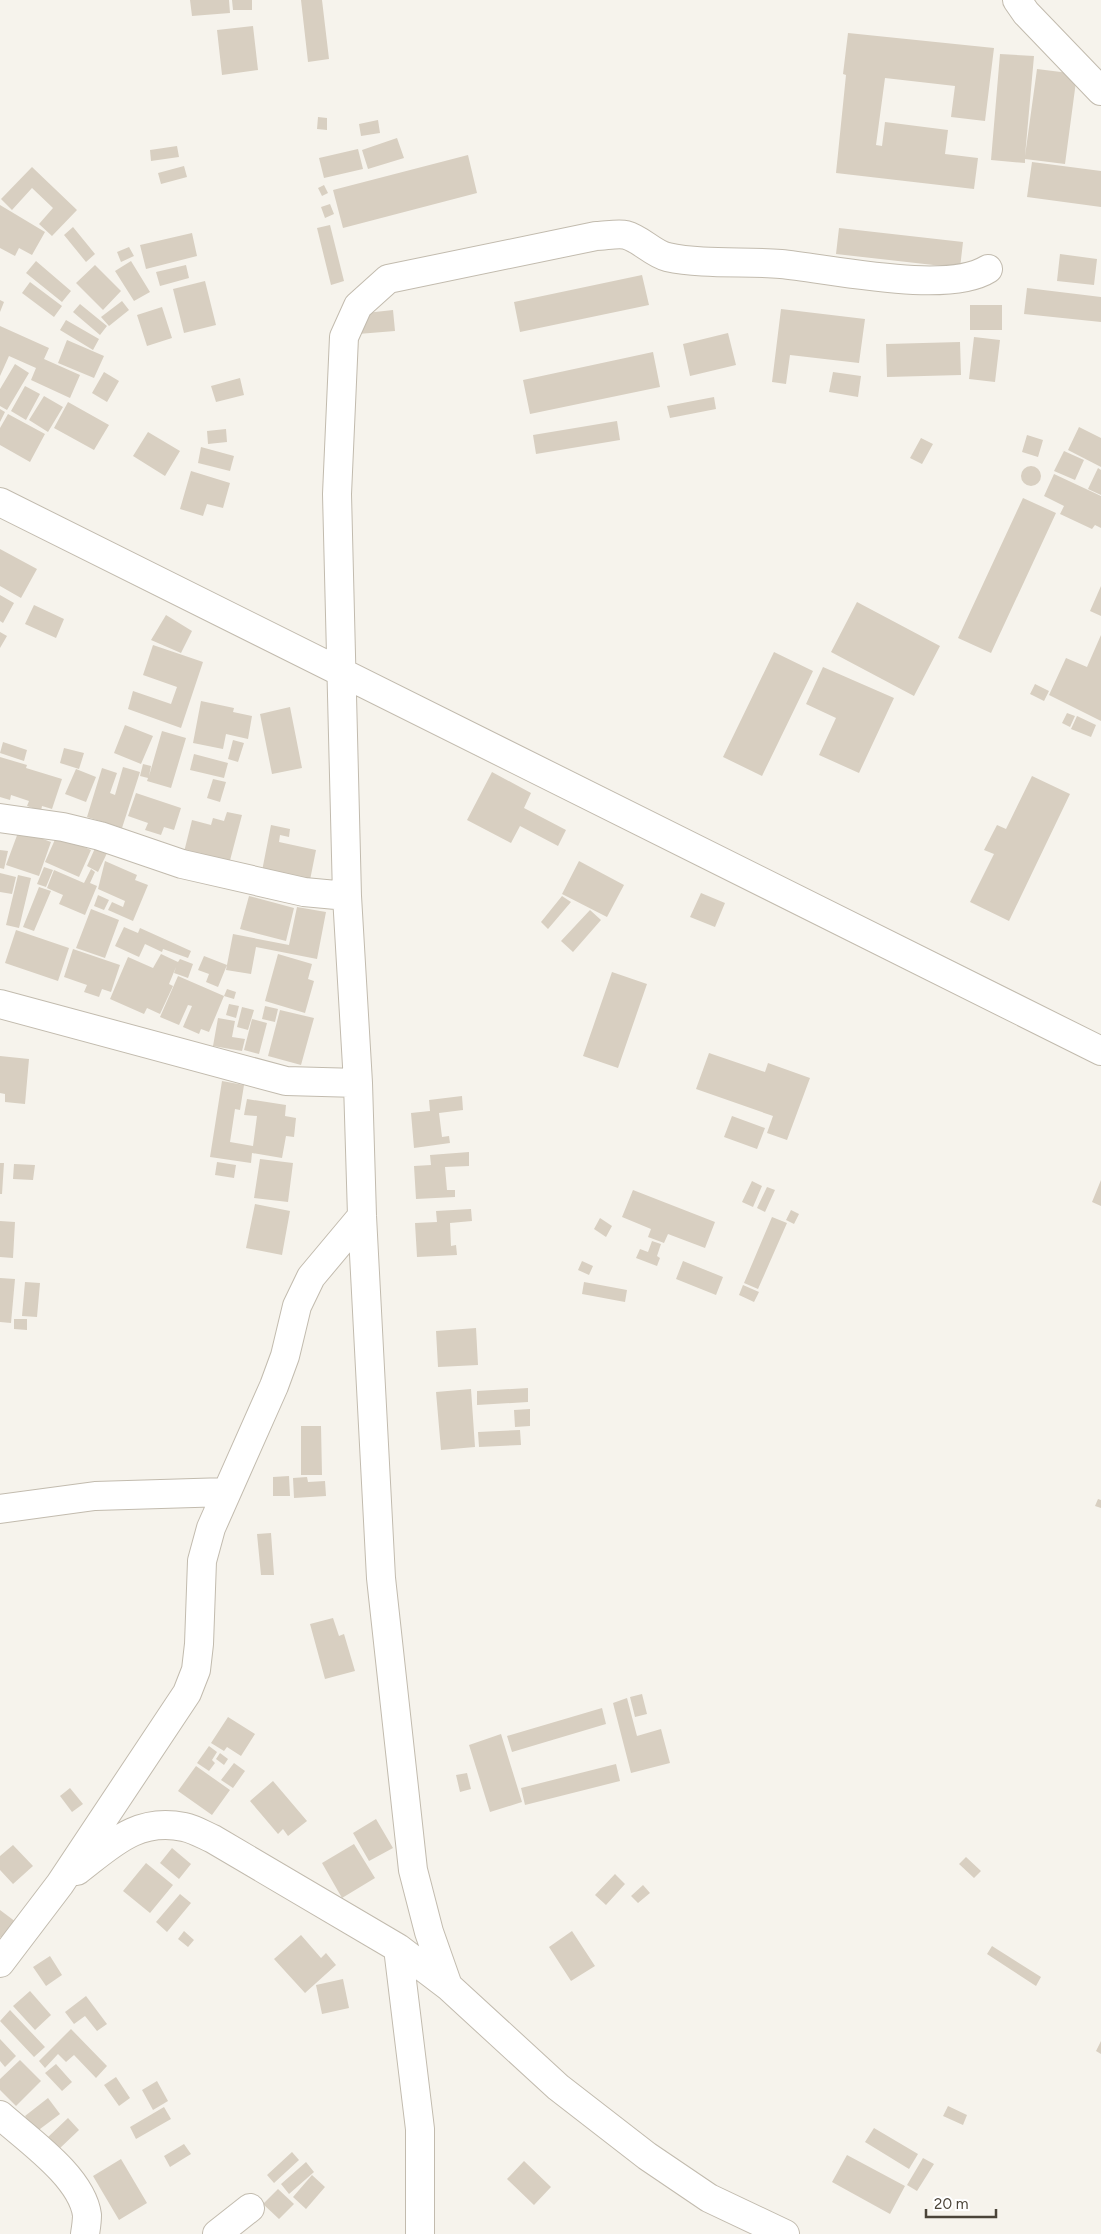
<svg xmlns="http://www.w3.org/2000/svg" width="1101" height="2234" font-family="Figtree,sans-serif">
	<rect width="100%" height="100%" fill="#f6f3ec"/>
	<path fill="#d8cfc1" d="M190 0H229L230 13 192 16Z
		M232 0H252V10H233Z
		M301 0H322L329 59 308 62Z
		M253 26 258 70 222 75 217 30Z
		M848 33 994 48 985 121 951 117 955 86 885 78 876 145 882 146 885 122 948 130 945 154 978 158 974 189 836 173 846 75 843 74Z
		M1000 54 1034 56 1025 156 1037 69 1077 74 1065 164 1025 159V163L991 160Z
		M318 117 327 118V130L317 129Z
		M378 120 380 133 361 136 359 124Z
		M397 138 404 158 368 169 362 150Z
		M177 146 179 157 151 161 150 150Z
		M358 149 363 169 324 178 319 158Z
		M468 155 477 193 343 228 333 190Z
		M1032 162 1101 171V207L1027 197Z
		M184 166 187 177 161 184 158 173Z
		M32 167 77 210 52 236 39 224 53 208 32 188 12 210 1 199Z
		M324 185 328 193 322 196 318 188Z
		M330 204 334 214 325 218 321 207Z
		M0 205 45 232 32 255 19 248 15 256 0 248Z
		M330 225 344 281 331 285 317 228Z
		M73 227 95 254 86 262 64 235Z
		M839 228 963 242 960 268 836 254Z
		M192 233 197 256 146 269 140 245Z
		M129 247 134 256 121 262 117 252Z
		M1060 254 1097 259 1094 285 1057 281Z
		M36 261 71 291 62 302 26 273Z
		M131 261 150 292 134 301 115 271Z
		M95 265 121 291 103 310 76 283Z
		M186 265 189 278 160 286 156 272Z
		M642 275 649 305 520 332 514 302Z
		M205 281 216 325 184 333 173 289Z
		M30 282 62 306 54 317 22 293Z
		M1027 288 1101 297V322L1024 314Z
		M0 300 4 302 0 312Z
		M122 301 129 310 109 326 101 317Z
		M80 304 107 326 100 335 73 312Z
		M970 305H1002V330H970Z
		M162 307 172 338 147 346 137 315Z
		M781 309 865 319 859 363 790 355 786 384 772 382Z
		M393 310 395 331 358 334 357 314Z
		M66 320 99 339 93 350 60 330Z
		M0 326 49 348 44 359 80 375 70 398 31 380 36 368 9 356 0 376Z
		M728 333 736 365 690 376 683 344Z
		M974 337 1000 340 995 382 969 379Z
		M67 340 104 356 94 378 58 363Z
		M960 342 961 375 887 377 886 344Z
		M653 352 660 387 530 414 523 380Z
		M15 364 29 373 7 410 0 406V389Z
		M104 372 119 381 107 402 92 393Z
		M833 372 861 376 858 397 829 392Z
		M240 378 244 395 216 402 211 386Z
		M25 386 40 394 26 420 11 411Z
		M44 396 63 407 48 432 29 420Z
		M714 397 716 409 670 418 667 406Z
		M68 402 109 425 94 450 54 428Z
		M0 409 5 412 0 422Z
		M8 414 45 434 30 462 0 445V428Z
		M617 421 620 440 536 454 533 435Z
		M1079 427 1101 438V467L1068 450Z
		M226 429 227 442 208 444 207 431Z
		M148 432 180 451 165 476 133 456Z
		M1027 435 1043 440 1038 457 1022 452Z
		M921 438 933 444 922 464 910 458Z
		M201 447 234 456 230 471 198 463Z
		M1064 451 1084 460 1075 480 1054 471Z
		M1021 476a10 10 0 1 1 20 0a10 10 0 1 1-20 0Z
		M1098 468 1101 470V495L1088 489Z
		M191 471 230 483 223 508 207 504 203 516 180 509Z
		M1054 474 1101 496V528L1095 525 1092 529 1060 514 1064 506 1044 496Z
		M1023 498 1056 513 991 653 958 638Z
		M0 549 37 569 21 598 0 586Z
		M1101 586V616L1090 611Z
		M0 595 14 603 3 623 0 621Z
		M857 602 940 646 914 696 831 652Z
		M34 605 64 619 56 638 25 624Z
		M166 615 192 631 181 653 151 640Z
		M0 632 7 636 0 648Z
		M1101 635V721L1049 695 1066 658 1087 667Z
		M153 645 203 662 181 728 128 709 133 691 171 704 177 687 143 675Z
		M774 652 813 671 762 776 723 757Z
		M823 667 894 698 859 773 819 755 836 718 806 704Z
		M1035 684 1049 691 1044 701 1030 694Z
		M201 701 234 708 233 712 252 716 248 739 226 734 223 749 193 743Z
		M290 707 302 768 272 774 260 714Z
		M1067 713 1075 716 1070 727 1062 723Z
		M1077 716 1096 725 1091 737 1071 729Z
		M125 725 153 736 141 764 114 753Z
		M162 731 186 738 171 788 147 781 148 778 140 776 143 764 151 766 149 776Z
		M233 740 244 743 238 762 228 759Z
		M3 742 27 750 24 761 0 753Z
		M64 748 84 753 79 769 60 763Z
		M194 754 228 763 224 778 190 770Z
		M0 757 27 765 26 768 62 779 52 809 42 806 41 811 27 806 29 801 11 795 10 800 0 797Z
		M123 767 140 772 122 828 87 817 102 768 117 773 110 793 115 795Z
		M76 769 96 777 86 802 65 794Z
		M492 772 531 793 524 808 566 830 558 846 520 826 511 843 467 820Z
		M1032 776 1070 794 1009 921 970 902 994 854 984 850 997 825 1006 829Z
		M213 779 226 782 220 802 207 798Z
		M136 793 181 808 174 830 164 827 161 835 145 830 148 823 128 816Z
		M227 812 242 815 228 868 183 856 192 820 211 825 213 818 224 821Z
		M271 825 290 829 289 837 280 835 279 842 316 850 310 880 262 871Z
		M19 830 51 842 39 876 6 865Z
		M57 835 91 850 79 877 45 862Z
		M96 846 108 851 98 872 87 866Z
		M0 850 8 851 4 869 0 868Z
		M105 861 137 875 135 880 148 885 133 921 108 910 112 902 123 907 125 901 98 889Z
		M579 861 624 885 607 917 562 894Z
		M44 867 53 870 46 887 37 884Z
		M91 869 95 872 90 883 97 886 85 915 59 904 63 895 47 888 54 870 84 883Z
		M0 873 16 877 12 894 0 892Z
		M18 875 31 878 19 928 6 925Z
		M39 887 51 891 34 931 23 927Z
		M701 893 725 903 715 927 690 917Z
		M98 895 109 900 104 910 94 906Z
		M249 896 294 908 286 941 240 929Z
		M562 896 571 902 548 929 541 922Z
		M297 907 326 912 317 959 256 947 251 974 226 970 233 934 289 945Z
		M91 909 119 920 105 958 76 948Z
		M590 910 601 920 573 952 561 941Z
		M124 927 138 933 140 928 191 951 188 958 163 949 162 952 145 944 139 957 115 946Z
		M16 930 69 948 58 981 5 963Z
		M73 949 120 965 111 992 102 989 99 997 84 992 87 985 64 977Z
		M161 954 178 962 180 959 193 964 188 978 174 973 176 967 169 984 173 986 160 1014 147 1008 144 1014 110 999 128 957 153 968Z
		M278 954 312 964 308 979 314 981 305 1013 265 1001Z
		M204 956 227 965 218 987 206 982 209 974 198 970Z
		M612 972 647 984 618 1068 583 1056Z
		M178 976 224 996 209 1032 201 1029 199 1034 183 1027 192 1006 188 1005 179 1025 160 1017Z
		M227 989 236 992 234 999 224 996Z
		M229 1004 239 1006 236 1018 226 1015Z
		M265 1006 278 1009 275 1022 262 1019Z
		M242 1007 254 1010 248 1030 237 1027Z
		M280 1010 314 1018 301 1065 268 1056Z
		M218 1018 235 1021 232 1037 245 1039 242 1051 213 1046Z
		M252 1019 267 1023 259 1054 244 1050Z
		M709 1053 765 1072 768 1063 810 1078 787 1140 767 1133 773 1116 696 1089Z
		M0 1056 29 1059 25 1104 5 1102V1094L0 1093Z
		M222 1081 244 1085 240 1110 235 1109 230 1142 253 1146 257 1116 244 1115 247 1099 286 1105 285 1116 296 1118 294 1137 286 1136 282 1158 252 1153 251 1163 210 1157Z
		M462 1096 463 1110 439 1113 442 1137 449 1136 450 1143 414 1148 411 1113 430 1111 429 1100Z
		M732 1116 765 1128 757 1149 724 1137Z
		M469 1152V1166L445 1167 447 1190H455V1197L416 1199 414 1166 431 1165 430 1155Z
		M260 1159 293 1163 288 1202 254 1198Z
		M217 1162 236 1165 234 1178 215 1175Z
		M0 1163H4L2 1194H0Z
		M14 1164 35 1165 33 1180 13 1179Z
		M1101 1180V1206L1092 1202Z
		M752 1181 762 1186 753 1207 742 1202Z
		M767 1187 775 1190 765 1212 757 1208Z
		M633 1190 715 1222 705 1248 668 1234 664 1243 648 1237 651 1229 622 1217Z
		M255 1204 290 1211 282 1255 246 1248Z
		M471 1209 472 1221 450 1223 451 1246 456 1245 457 1255 417 1257 415 1223 437 1222 436 1211Z
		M791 1210 799 1214 794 1224 786 1220Z
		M772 1217 787 1223 758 1289 744 1283Z
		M600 1218 612 1226 606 1237 594 1229Z
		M0 1221 15 1222 13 1258 0 1257Z
		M652 1241 661 1244 657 1256 660 1258 657 1266 636 1258 640 1249 648 1252Z
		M582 1261 593 1266 589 1275 578 1270Z
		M683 1261 723 1277 716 1295 676 1279Z
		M0 1278 15 1279 11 1323 0 1322Z
		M25 1282 40 1283 37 1317 22 1316Z
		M584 1282 627 1290 625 1302 582 1294Z
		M743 1285 759 1292 754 1302 739 1295Z
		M14 1319H27V1330L14 1329Z
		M476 1328 478 1365 438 1367 436 1331Z
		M528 1388V1402L477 1405V1391Z
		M471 1389 475 1447 441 1450 436 1392Z
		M530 1409V1426L515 1427 514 1410Z
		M301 1426H321L322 1475H301Z
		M520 1430 521 1445 479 1447 478 1432Z
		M289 1476 290 1496H273V1477Z
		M307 1477 308 1482 325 1481 326 1496 294 1498 293 1478Z
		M1098 1499 1101 1500V1508L1095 1506Z
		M271 1533 274 1575H261L257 1534Z
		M333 1618 339 1636 344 1634 355 1671 325 1679 310 1624Z
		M642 1694 647 1714 635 1717 630 1697Z
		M627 1698 637 1736 661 1729 670 1763 631 1773 613 1703Z
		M602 1708 606 1724 512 1752 507 1736Z
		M228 1717 255 1734 241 1756 227 1747 224 1751 211 1743Z
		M501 1734 522 1802 490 1812 469 1745Z
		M209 1746 217 1752 212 1760 215 1763 209 1771 197 1763Z
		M220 1753 228 1759 224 1765 216 1759Z
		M234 1763 245 1771 233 1788 221 1780Z
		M616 1764 620 1781 525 1805 521 1788Z
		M196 1766 230 1790 212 1815 178 1791Z
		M467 1773 471 1789 460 1792 456 1775Z
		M273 1781 307 1821 288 1836 283 1829 278 1834 250 1801Z
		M70 1788 83 1804 72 1812 60 1796Z
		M376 1819 393 1848 369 1861 353 1833Z
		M354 1844 375 1878 342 1898 322 1863Z
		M13 1845 33 1866 13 1884 0 1870V1856Z
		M172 1848 191 1864 179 1879 160 1863Z
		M966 1857 981 1871 974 1878 959 1864Z
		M146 1863 173 1885 150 1913 123 1891Z
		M615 1874 625 1884 606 1905 595 1895Z
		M643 1885 650 1893 638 1903 631 1896Z
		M180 1894 191 1903 167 1932 156 1922Z
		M0 1910 20 1925 7 1943 0 1937Z
		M184 1931 194 1940 188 1947 178 1939Z
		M572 1931 595 1966 571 1981 549 1947Z
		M301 1935 321 1958 326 1953 336 1965 305 1993 274 1959Z
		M992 1946 1041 1977 1036 1986 987 1954Z
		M50 1956 62 1975 46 1986 33 1967Z
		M343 1979 349 2008 322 2014 316 1985Z
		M30 1991 51 2015 35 2030 13 2006Z
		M86 1996 107 2024 97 2031 85 2016 74 2024 65 2012Z
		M10 2010 45 2047 34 2057 0 2021Z
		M71 2029 107 2066 96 2078 74 2055 66 2062 58 2054 45 2068 39 2061Z
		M0 2039 16 2056 5 2067 0 2061Z
		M1101 2041V2054L1096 2051Z
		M20 2060 41 2081 16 2106 0 2090V2079Z
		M56 2064 72 2082 62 2091 45 2073Z
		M116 2077 130 2098 119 2106 104 2085Z
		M157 2081 168 2101 153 2110 142 2090Z
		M48 2098 60 2114 36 2132 25 2116Z
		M948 2106 967 2115 963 2125 943 2116Z
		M164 2107 171 2119 136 2139 130 2127Z
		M68 2118 79 2130 58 2150 47 2138Z
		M874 2128 918 2154 909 2169 865 2142Z
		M184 2144 191 2154 170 2167 164 2156Z
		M292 2152 299 2160 274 2183 267 2175Z
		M847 2155 905 2186 890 2214 832 2182Z
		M923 2158 934 2164 917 2191 907 2185Z
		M121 2159 147 2203 119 2220 93 2176Z
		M524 2161 551 2187 534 2205 507 2179Z
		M306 2162 314 2172 289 2194 281 2184Z
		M312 2175 325 2187 306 2209 293 2197Z
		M278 2189 294 2204 279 2219 263 2204Z"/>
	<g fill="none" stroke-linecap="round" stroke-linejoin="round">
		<defs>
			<path id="minor" d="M1017 0 1026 13 1101 91
				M0 502 1101 1051
				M0 818 63 827 100 836 182 864 304 892 347 896
				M0 1004 286 1081 358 1083
				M0 1509 95 1496 227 1492
				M77 1871C111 1845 137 1817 184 1827 194 1829 204 1835 213 1839L398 1948 448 1986
				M398 1948 420 2129V2234
				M0 1963 60 1884 187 1693 196 1670 199 1644 202 1561 211 1528 274 1386 285 1356 297 1306 311 1277 362 1216
				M0 2115C28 2140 82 2177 87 2215 87 2221 86 2228 85 2234
				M217 2234 250 2208
				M785 2234 709 2198 647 2156 558 2087 448 1986 429 1932 413 1870 381 1578 362 1216 358 1083 347 896 337 494 344 337 358 306 388 279 596 236C605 236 618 233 626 235 641 239 652 253 667 257 704 265 743 261 781 264 831 269 947 295 988 269"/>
		</defs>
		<use href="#minor" stroke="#c2bbae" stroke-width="30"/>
		<use href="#minor" stroke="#fff" stroke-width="28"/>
	</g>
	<path d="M926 2209v8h70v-8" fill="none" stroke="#4b4439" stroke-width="2.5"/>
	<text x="934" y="2209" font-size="15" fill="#4b4439" stroke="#ffffff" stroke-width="4" paint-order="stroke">20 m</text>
</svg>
